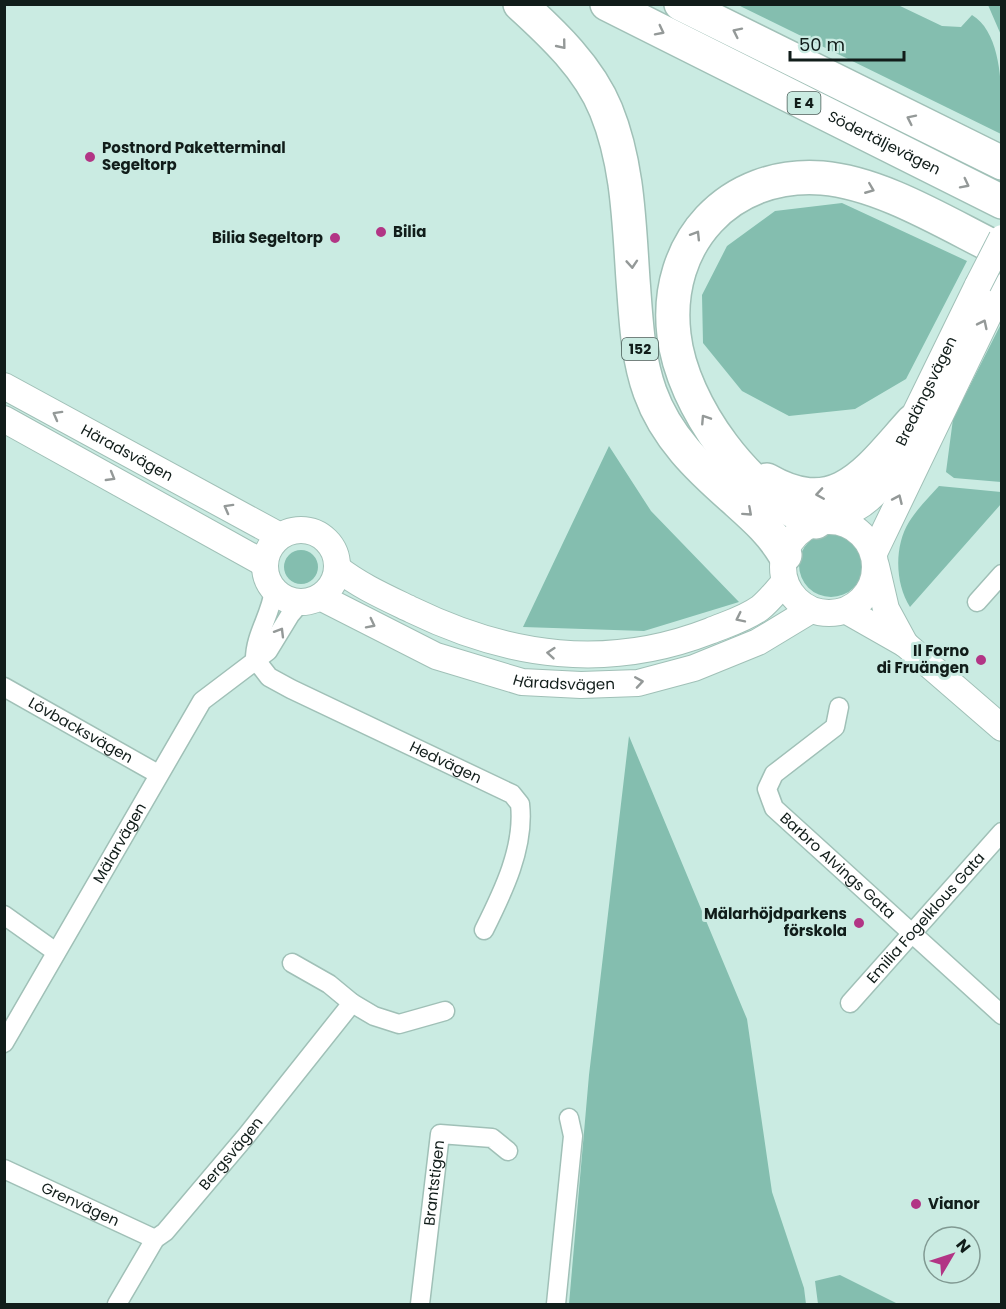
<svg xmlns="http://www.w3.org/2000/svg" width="1006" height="1309" font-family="Poppins,sans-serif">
	<rect width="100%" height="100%" fill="#caebe2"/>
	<path fill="#84beaf" d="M738 5H898L942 26 961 27 972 15C1005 35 1002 100 1001 134Z
		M988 5H1001V35Z
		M842 203 967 261 906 379 855 409 789 416 742 391 703 343 702 295 727 246 775 211Z
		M1001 324V482L954 478 946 472 953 419Z
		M609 446 651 511 739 602 644 631 523 627Z
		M939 486 1001 492V504L910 607C895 584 894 546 909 522 917 509 929 497 939 486Z
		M799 565a32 32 0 1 1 64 0a32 32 0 1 1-64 0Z
		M284 567a17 17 0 1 1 34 0a17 17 0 1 1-34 0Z
		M629 736 747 1019 772 1192 804 1288 806 1304H569L589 1075Z
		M840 1275 898 1304H818L815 1281Z"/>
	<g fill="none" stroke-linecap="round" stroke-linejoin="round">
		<defs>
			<g id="street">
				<path d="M977 602 1002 574"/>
				<path id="s1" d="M255 659 269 677 291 689 512 794 520 804C525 847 503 892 484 930"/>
				<path d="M255 659C255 635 271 615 274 590"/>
				<path id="s2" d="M4 687 158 774"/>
				<path id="s3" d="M839 707 835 727 774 774 767 789 774 808 1002 1015"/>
				<path d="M4 915 56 952"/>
				<path d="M292 963 329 984 352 1003"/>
				<path id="s4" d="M850 1003 1002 832"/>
				<path id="s5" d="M4 1043 202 701 268 651 290 615 301 602"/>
				<path id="s6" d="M4 1169 155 1239"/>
				<path id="s7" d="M117 1304 155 1239 165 1232 247 1135 352 1003 374 1016 399 1024 445 1011"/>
				<path id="s8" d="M420 1304 440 1134 492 1138 508 1151"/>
				<path d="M556 1304 573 1136 569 1118"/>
			</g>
			<g id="secondary">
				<path id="s9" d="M4 386 280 536"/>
				<path d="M4 419 265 564"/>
				<path id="s10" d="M827 520C848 513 863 507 878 490L978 285"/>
				<circle cx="829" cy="567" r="46"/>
				<circle cx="301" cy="566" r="36"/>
				<path d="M874 553 1002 287"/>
				<path d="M876 566 886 609 905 644"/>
				<path d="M337 568C360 586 385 597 412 610 509 657 607 671 710 631 727 624 745 619 760 608 769 601 777 590 785 582"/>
				<path id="s11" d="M320 597 436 656 522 682 581 685 638 683 694 668 758 642 811 610"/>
				<path d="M847 611 905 644 1002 728"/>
			</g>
			<g id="highway">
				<path d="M520 4C553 34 589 68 606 110 628 164 629 222 633 280 636 317 637 356 650 392 666 437 699 468 733 498 753 516 772 532 785 555"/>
				<path id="s12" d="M607 4 1002 202"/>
				<path d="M681 4 1002 163"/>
				<path d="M767 480C838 521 869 469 913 421"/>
				<path d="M816 522C749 497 682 406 674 335 663 243 729 171 822 178 882 183 947 224 1002 251"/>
			</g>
		</defs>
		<use href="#street" stroke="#a0c0b7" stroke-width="21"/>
		<use href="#secondary" stroke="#a0c0b7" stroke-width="28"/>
		<use href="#highway" stroke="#a0c0b7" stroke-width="36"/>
		<use href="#street" stroke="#fff" stroke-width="18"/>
		<use href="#secondary" stroke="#fff" stroke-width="26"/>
		<use href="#highway" stroke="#fff" stroke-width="33"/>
		<defs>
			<path id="secondary-bridge" d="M978 285 1002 238"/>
		</defs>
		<use href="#secondary-bridge" stroke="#a0c0b7" stroke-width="28" stroke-linecap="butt"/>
		<use href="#secondary-bridge" stroke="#fff" stroke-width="26"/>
	</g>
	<defs><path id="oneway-chevron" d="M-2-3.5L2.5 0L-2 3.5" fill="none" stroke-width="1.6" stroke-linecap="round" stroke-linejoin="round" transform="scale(1.5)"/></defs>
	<g stroke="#949998">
		<use href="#oneway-chevron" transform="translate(660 31) rotate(27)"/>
		<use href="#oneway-chevron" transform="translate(737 32) rotate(-154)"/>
		<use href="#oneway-chevron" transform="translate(562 45) rotate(51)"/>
		<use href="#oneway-chevron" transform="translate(911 119) rotate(-154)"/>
		<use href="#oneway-chevron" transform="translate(965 184) rotate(27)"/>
		<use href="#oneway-chevron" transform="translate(870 189) rotate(22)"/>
		<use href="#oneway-chevron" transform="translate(696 235) rotate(-58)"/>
		<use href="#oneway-chevron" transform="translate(632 264) rotate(86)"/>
		<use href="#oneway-chevron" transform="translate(983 324) rotate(-64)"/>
		<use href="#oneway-chevron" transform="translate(57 415) rotate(-151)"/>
		<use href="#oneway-chevron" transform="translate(705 419) rotate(-123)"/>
		<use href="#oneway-chevron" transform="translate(111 477) rotate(30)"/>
		<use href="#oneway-chevron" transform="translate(820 494) rotate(171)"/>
		<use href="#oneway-chevron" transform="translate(898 499) rotate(-66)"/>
		<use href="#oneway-chevron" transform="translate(228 508) rotate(-151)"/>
		<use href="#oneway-chevron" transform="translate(748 512) rotate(42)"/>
		<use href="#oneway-chevron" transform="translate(740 618) rotate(154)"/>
		<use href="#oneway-chevron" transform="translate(371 624) rotate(27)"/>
		<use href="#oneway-chevron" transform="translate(280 632) rotate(-59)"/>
		<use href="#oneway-chevron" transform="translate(551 653) rotate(-175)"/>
		<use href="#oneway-chevron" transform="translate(639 682) rotate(-9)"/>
	</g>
	<g fill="#b23585" stroke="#caebe2" stroke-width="2">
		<circle cx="90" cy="157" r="6"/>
		<circle cx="381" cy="232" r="6"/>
		<circle cx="335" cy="238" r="6"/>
		<circle cx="981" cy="660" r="6"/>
		<circle cx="859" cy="923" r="6"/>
		<circle cx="916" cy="1204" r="6"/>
	</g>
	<g text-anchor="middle" stroke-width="6" stroke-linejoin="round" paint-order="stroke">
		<g fill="#caebe2" stroke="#485b56" stroke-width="1.5">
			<rect x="787.5" y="92" width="33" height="22" rx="4.5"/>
			<rect x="622" y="338" width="36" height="22" rx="4.5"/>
		</g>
		<g font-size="14" font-weight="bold" fill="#111d1a">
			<text x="804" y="108">E 4</text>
			<text x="640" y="354">152</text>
		</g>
		<g font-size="15" fill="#111d1a" stroke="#caebe2">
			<text dy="5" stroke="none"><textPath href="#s12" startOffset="310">Södertäljevägen</textPath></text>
			<text dy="5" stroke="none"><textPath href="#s10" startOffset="170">Bredängsvägen</textPath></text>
			<text dy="5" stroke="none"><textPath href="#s9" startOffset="140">Häradsvägen</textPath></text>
			<text dy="5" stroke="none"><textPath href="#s11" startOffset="262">Häradsvägen</textPath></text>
			<text dy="5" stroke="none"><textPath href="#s2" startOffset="88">Lövbacksvägen</textPath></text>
			<text dy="5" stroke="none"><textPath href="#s1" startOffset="219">Hedvägen</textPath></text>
			<text dy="5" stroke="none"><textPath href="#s5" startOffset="231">Mälarvägen</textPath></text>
			<text dy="5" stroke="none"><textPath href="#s3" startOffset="220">Barbro Alvings Gata</textPath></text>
			<text dy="5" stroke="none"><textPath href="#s4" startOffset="114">Emilia Fogelklous Gata</textPath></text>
			<text dy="5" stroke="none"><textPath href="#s7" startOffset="190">Bergsvägen</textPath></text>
			<text dy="5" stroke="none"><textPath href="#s8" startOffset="122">Brantstigen</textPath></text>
			<text dy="5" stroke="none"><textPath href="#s6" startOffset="84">Grenvägen</textPath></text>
		</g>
		<g font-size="15" font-weight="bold" fill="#111d1a" stroke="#caebe2" text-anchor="start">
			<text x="102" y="153">Postnord Paketterminal<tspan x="102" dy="17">Segeltorp</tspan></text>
			<text x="393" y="237">Bilia</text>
			<text x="323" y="243" text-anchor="end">Bilia Segeltorp</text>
			<text x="969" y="656" text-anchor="end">Il Forno<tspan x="969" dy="17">di Fruängen</tspan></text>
			<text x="847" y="919" text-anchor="end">Mälarhöjdparkens<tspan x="847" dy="17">förskola</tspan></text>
			<text x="928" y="1209">Vianor</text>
		</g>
	</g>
	<rect width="1006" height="1309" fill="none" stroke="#111d1a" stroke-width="12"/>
	<g transform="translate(952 1255) rotate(51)"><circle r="28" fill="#caebe2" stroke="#809992" stroke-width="1.5"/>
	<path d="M0-4.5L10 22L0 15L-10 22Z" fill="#b23585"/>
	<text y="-9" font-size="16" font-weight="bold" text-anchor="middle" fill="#111d1a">N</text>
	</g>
	<path d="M790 51v9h114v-9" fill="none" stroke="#111d1a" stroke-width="3"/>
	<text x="799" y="51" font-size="18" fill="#111d1a" stroke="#caebe2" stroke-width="4.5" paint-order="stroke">50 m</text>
</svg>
